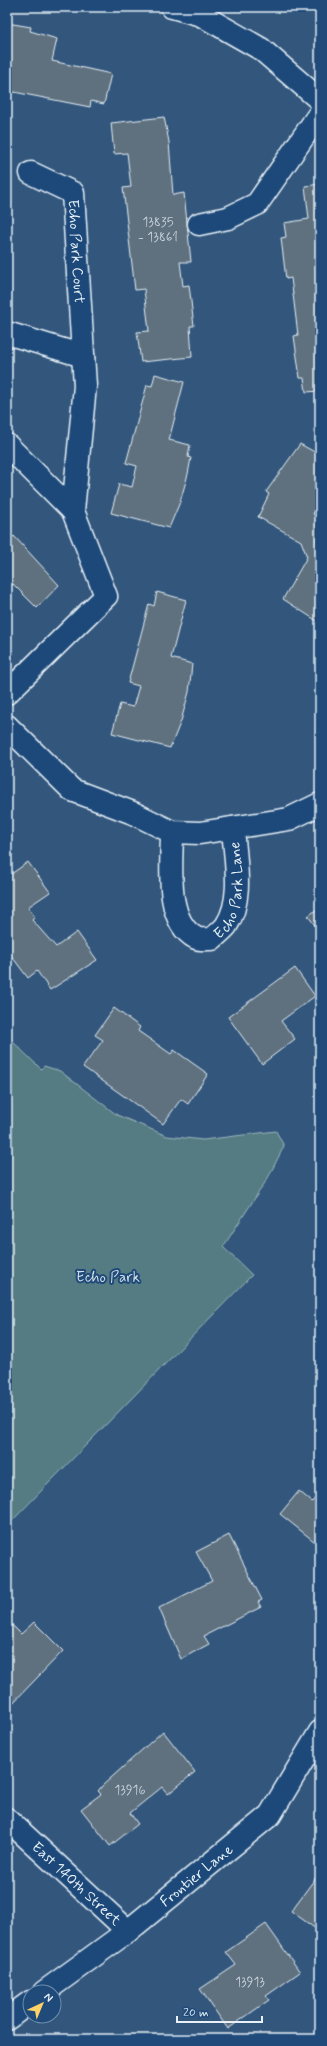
<svg xmlns="http://www.w3.org/2000/svg" width="327" height="2046" font-family="Mynerve,sans-serif">
	<rect width="100%" height="100%" fill="#32567c"/>
	<filter id="ink" filterUnits="userSpaceOnUse"><feTurbulence type="fractalNoise" baseFrequency=".025" numOctaves="2"/><feDisplacementMap in="SourceGraphic" scale="8" xChannelSelector="R" yChannelSelector="G"/><feConvolveMatrix kernelMatrix="1 2 1 2 8 2 1 2 1" color-interpolation-filters="sRGB"/></filter>
	<g filter="url(#ink)">
		<path fill="#547c82" stroke="#9eb6bd" d="M7 1036 41 1069 44 1066 60 1071 117 1115 167 1136 203 1140 276 1131 284 1146 268 1178 223 1247 252 1275 7 1526Z"/>
		<path fill="#5e717f" stroke="#e8f1f8" d="M7 23 31 27 30 31 57 39 52 61 111 74 104 104 91 101 90 107 9 91 12 77 7 76Z
			M320 31V43L314 37Z
			M164 117 169 142 173 195 184 193 191 262H180L183 286 189 285 194 326H190L192 357 141 362 137 332 149 331 144 289 135 290 123 188 131 187 127 153 114 154 111 123Z
			M320 184V391L306 392 304 378H300L294 336 298 335 291 278 286 279 281 238 286 237 284 223 309 219 305 186Z
			M155 374 184 382 169 440 190 445 188 457 191 458 188 474 180 502 169 528 111 513 119 484 132 487 137 466 126 463 147 385 152 386Z
			M300 444 320 455V501L313 514 320 519V534L316 539 320 552V623L283 599 307 557 301 541 258 517 269 494 266 492Z
			M14 536 59 585 37 608 13 584 7 590V543Z
			M157 592 186 600 171 658 192 664 189 692 181 721 170 748 112 733 120 704 133 707 139 686 128 683 149 604 154 606Z
			M28 862 50 892 28 907 35 917 32 920 56 947 77 932 97 960 50 990 37 971 28 978 7 950V877Z
			M320 907V932L308 916Z
			M295 968 315 996 281 1021 295 1039 262 1064 228 1017Z
			M114 1008 140 1027 138 1031 171 1054 174 1050 208 1074 188 1104 181 1099 163 1124 83 1067 103 1040 95 1035Z
			M299 1491 312 1502 320 1492V1546L280 1514Z
			M229 1535 262 1600 258 1602 261 1607 204 1636 209 1644 181 1659 159 1608 212 1581 196 1552Z
			M7 1620 21 1634 34 1622 63 1651 7 1709Z
			M163 1731 195 1772 168 1794 162 1787 130 1813 138 1824 110 1846 81 1809 101 1794 98 1791 102 1786Z
			M320 1872V1932L291 1911Z
			M266 1924 300 1972 266 1996 269 2000 228 2029 200 1989 236 1965 226 1952Z"/>
		<g fill="none" stroke-linecap="round" stroke-linejoin="round">
			<defs>
				<g id="minor">
					<path d="M172 7 201 15 261 49 320 100"/>
					<path id="s1" d="M31 173 73 193 85 386 73 511"/>
					<path d="M199 224 228 218 257 204 320 113"/>
					<path d="M7 333 83 356"/>
					<path d="M7 445 73 511 106 596 7 693"/>
					<path d="M7 726 72 790 133 813 172 832 200 833 289 819 320 804"/>
					<path id="s2" d="M172 832C172 863 164 921 196 938 200 940 207 939 212 939 216 935 222 931 226 926 244 899 235 859 233 828"/>
					<path id="s3" d="M7 1819 128 1931"/>
					<path id="s4" d="M44 1992 128 1931 270 1815 320 1732"/>
					<path d="M7 2019 30 2002"/>
				</g>
			</defs>
			<use href="#minor" stroke="#e8f1f8" stroke-width="25"/>
			<use href="#minor" stroke="#1f4a7a" stroke-width="22"/>
		</g>
	</g>
	<g text-anchor="middle" stroke-width="4" stroke-linejoin="round" paint-order="stroke">
		<g font-size="13" fill="#c6d1da">
			<text x="158" y="226">13835<tspan x="158" dy="15">- 13861</tspan></text>
			<text x="130" y="1794">13916</text>
			<text x="250" y="1986">13913</text>
		</g>
		<g font-size="15" fill="#e8f1f8" stroke="#1f4a7a">
			<text dy="5" stroke="none"><textPath href="#s1" startOffset="105">Echo Park Court</textPath></text>
			<text dy="5" stroke="none"><textPath href="#s2" startOffset="185">Echo Park Lane</textPath></text>
			<text dy="5" stroke="none"><textPath href="#s4" startOffset="192">Frontier Lane</textPath></text>
			<text dy="5" stroke="none"><textPath href="#s3" startOffset="95">East 140th Street</textPath></text>
		</g>
		<g font-size="15" fill="#d2dfe6" stroke="#1f4a7a">
			<text x="108" y="1282">Echo Park</text>
		</g>
	</g>
	<rect width="327" height="2046" fill="none" stroke="#1f4a7a" stroke-width="24"/>
	<rect x="12" y="12" width="303" height="2022" fill="none" stroke="#e8f1f8" stroke-width="1.5" filter="url(#ink)"/>
	<g transform="translate(42 2004) rotate(44)"><circle r="19" fill="#1f4a7a" stroke="#6f8dac"/>
	<path d="M0-3L7 15L0 10L-7 15Z" fill="#ffd166"/>
	<text y="-6" font-size="11" font-weight="bold" text-anchor="middle" fill="#e8f1f8">N</text>
	</g>
	<path d="M177 2016v6h85v-6" fill="none" stroke="#e8f1f8" stroke-width="2"/>
	<text x="183" y="2016" font-size="12" fill="#e8f1f8" stroke="#1f4a7a" stroke-width="3" paint-order="stroke">20 m</text>
</svg>
